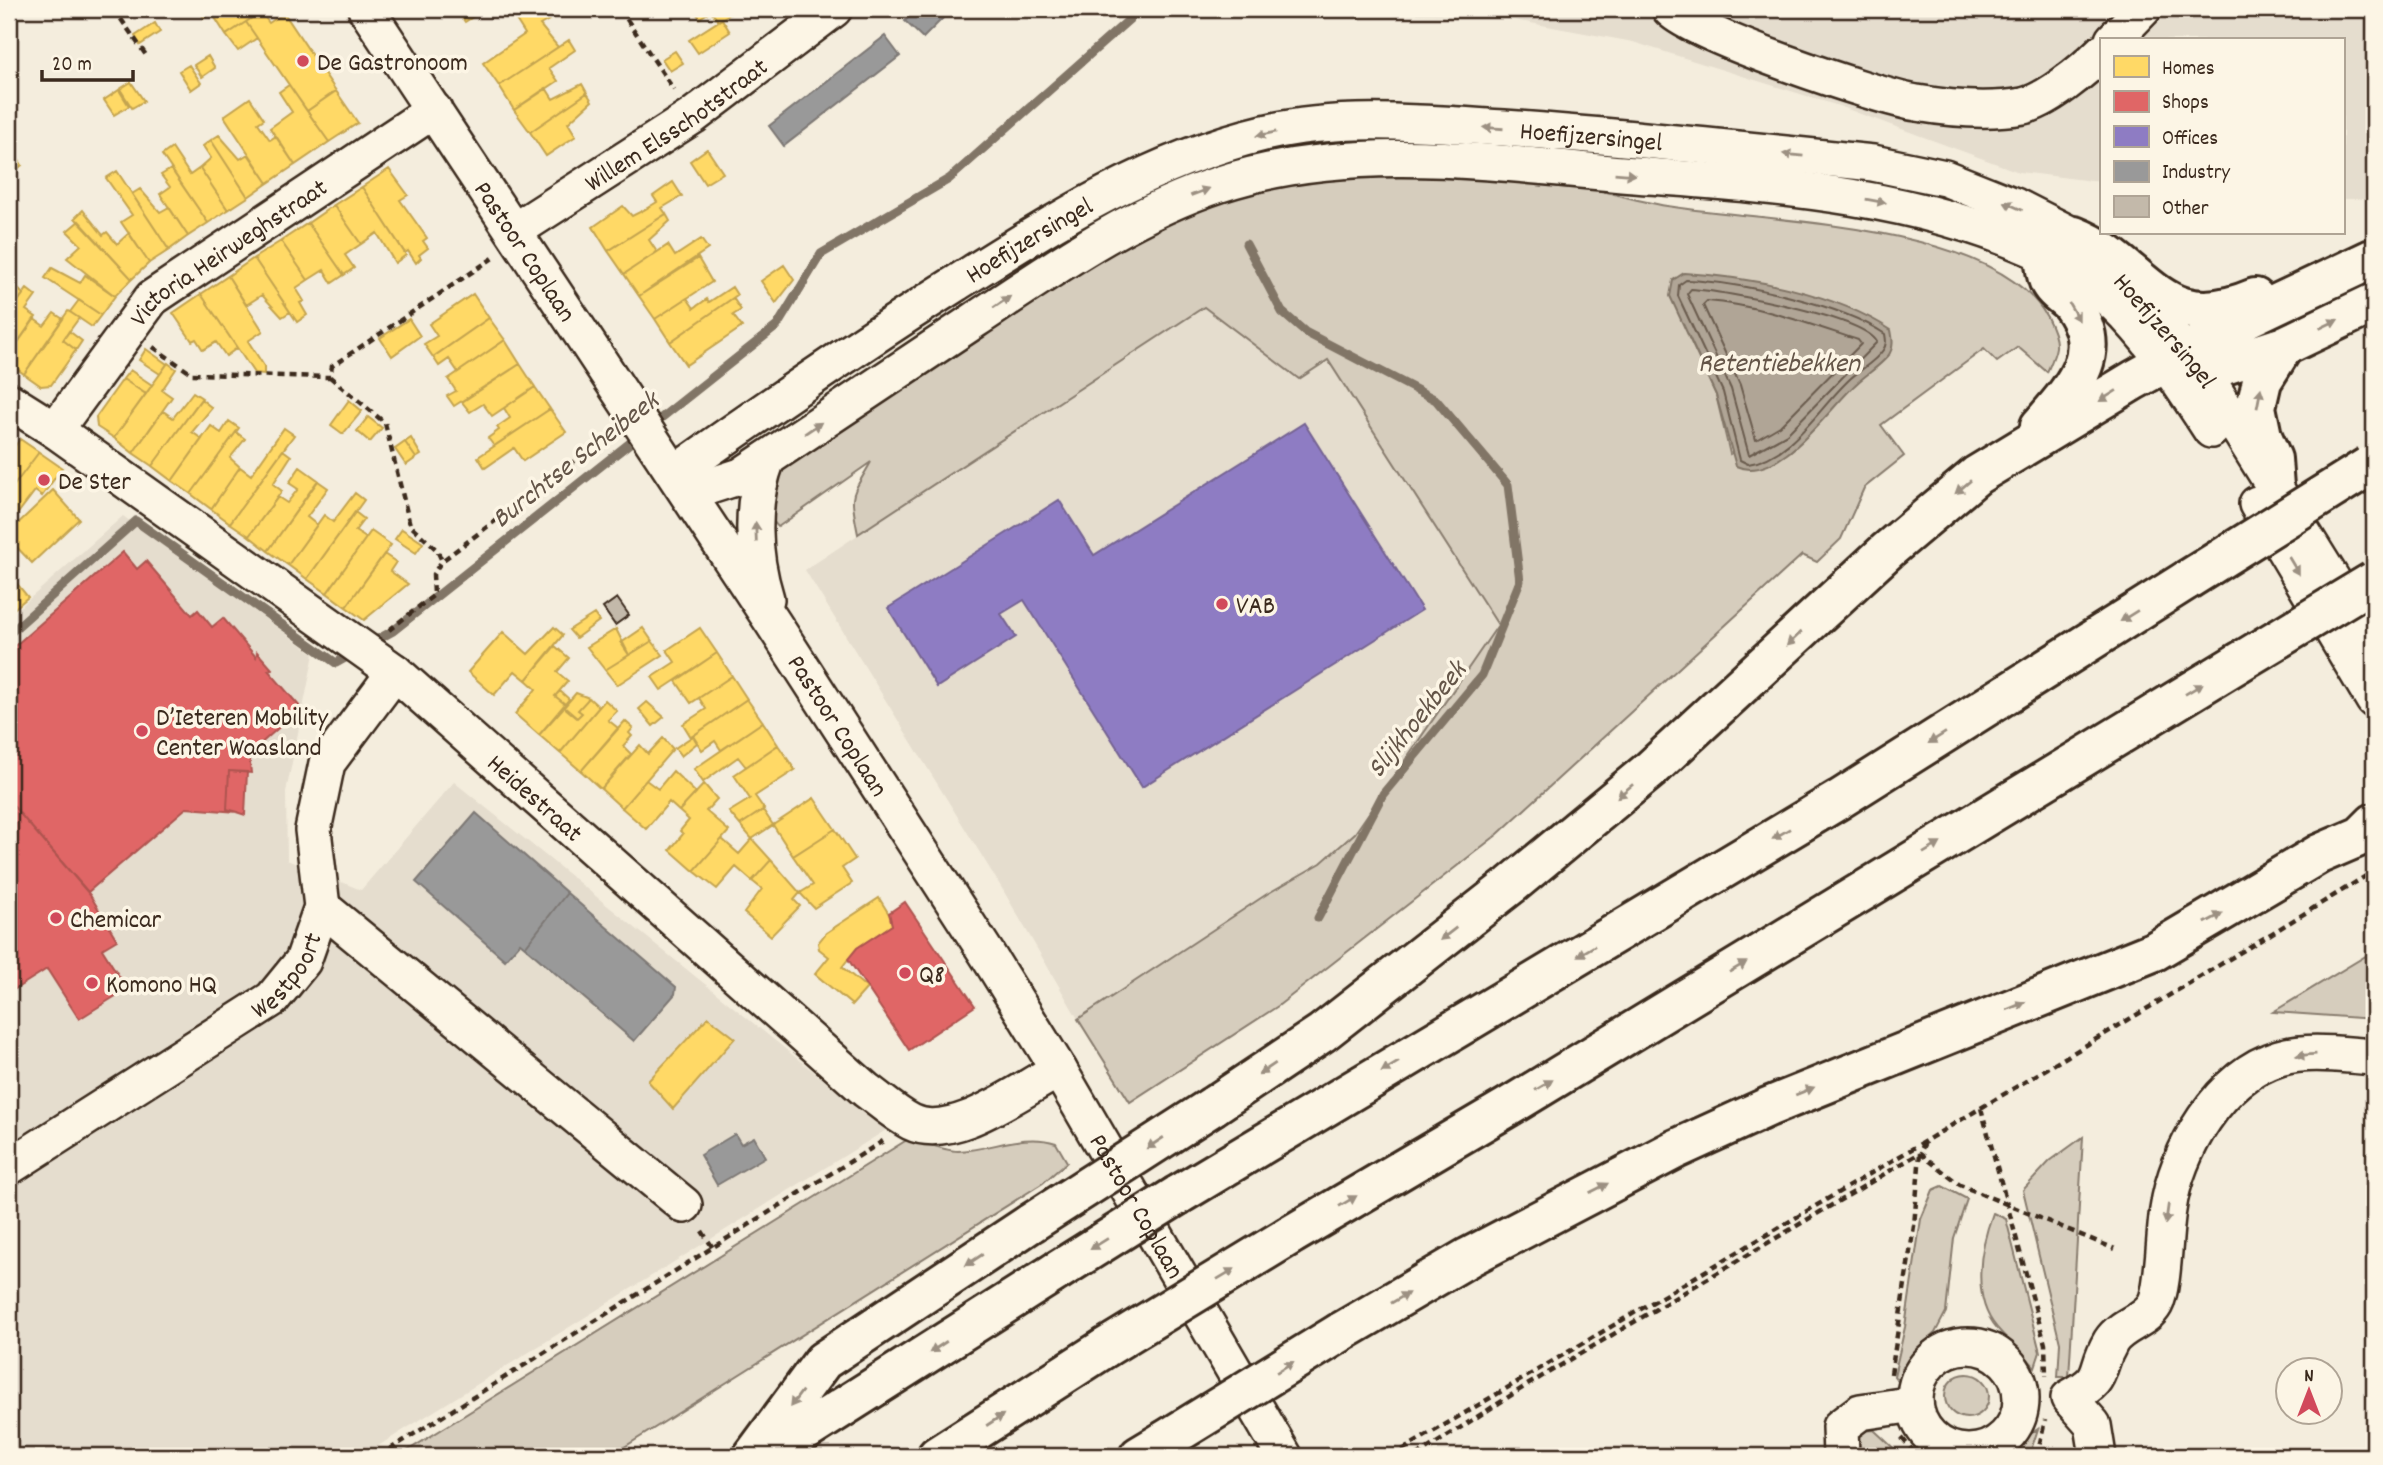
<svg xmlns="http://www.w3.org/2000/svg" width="2383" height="1465" font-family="Dekko,sans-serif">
	<rect width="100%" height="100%" fill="#f4eddd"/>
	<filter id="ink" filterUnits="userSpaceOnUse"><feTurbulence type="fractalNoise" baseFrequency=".0143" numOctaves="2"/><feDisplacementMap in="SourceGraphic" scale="14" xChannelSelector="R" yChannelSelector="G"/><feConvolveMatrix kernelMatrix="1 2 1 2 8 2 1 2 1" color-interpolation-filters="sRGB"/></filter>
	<g filter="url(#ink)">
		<path fill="#e5ddce" d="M1298 9H2374V199H2343V40H2101V182L2019 172 1839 106 1633 42 1487 15 1296 12Z
			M1203 306 1299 379 1328 360 1498 626 1355 833 1321 863 1267 894 1078 1019 1003 890 805 570Z
			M123 516 314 654 286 792 287 860 361 890 454 782 886 1130 362 1456H9V617Z"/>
		<path fill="#d6cdbd" stroke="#887c6e" stroke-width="2" fill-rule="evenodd" d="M1390 171C1443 174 1500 172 1553 180 1592 186 1629 200 1667 206 1763 222 1994 222 2047 317 2051 325 2057 338 2056 347 2055 355 2050 365 2047 372L2018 347 1997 362 1984 349 1881 425 1904 456 1864 488 1841 539 1817 562 1802 555 1498 834 1278 1006 1130 1102 1078 1019 1267 894 1321 863 1355 833 1498 625 1328 360 1299 379 1204 307 858 534C849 490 851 498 871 462L778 527 770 517 778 475 798 455 1144 229 1230 194 1306 178ZM1689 338 1888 356 1856 383 1730 454 1716 395Z
			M2374 951V1019L2273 1012Z
			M2083 1137 2069 1377H2058L2060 1343 2023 1190 2050 1161Z
			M910 1138C925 1142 943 1151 958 1151 992 1150 1023 1132 1056 1143L1067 1162 1043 1183 610 1456H399Z
			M1942 1186 1967 1199 1954 1238 1946 1312 1935 1333 1915 1351 1897 1380 1894 1376 1905 1327 1921 1219 1933 1190Z
			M1993 1213 2006 1219 2040 1352 2035 1367C2023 1353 2009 1342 1997 1328 1971 1298 1980 1247 1993 1213Z
			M1945 1396a22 22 0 1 1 44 0a22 22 0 1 1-44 0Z
			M2038 1429 2029 1456H2009L2020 1441Z
			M1874 1430 1902 1456H1865L1856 1449V1437L1861 1431Z"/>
		<path fill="#b0a596" stroke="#817466" stroke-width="2" d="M1684 273C1751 277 1835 293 1891 330 1893 340 1894 348 1888 356 1879 367 1865 375 1855 385 1827 411 1778 485 1736 466L1716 395 1670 296 1673 280Z"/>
		<path fill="#ffd966" stroke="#c4a450" stroke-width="2" d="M198 9H259L261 12 226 35 212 13 204 18Z
			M456 9H485L465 22Z
			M522 9H542L549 20 540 25 558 47 499 86 483 63 525 34 513 15Z
			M693 9H738L718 21 711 11 700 18Z
			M261 12 269 23 284 13 336 91 307 111 246 22Z
			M722 19 730 32 698 53 689 40Z
			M246 22 257 38 238 51 226 35Z
			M155 23 160 32 140 45 135 36Z
			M569 40 575 50 549 68 558 81 514 110 499 86Z
			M675 51 683 63 670 71 662 59Z
			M208 56 215 68 202 77 194 65Z
			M189 65 201 83 191 90 179 71Z
			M131 82 144 101 132 108 120 89Z
			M582 84 587 93 530 132 514 110 546 88 553 99Z
			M289 85 329 142 295 165 270 128 292 112 279 92Z
			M119 90 129 106 114 115 104 100Z
			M336 91 358 123 329 142 307 111Z
			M587 93 592 101 568 123 576 136 546 156 530 132Z
			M250 98 264 119 258 123 270 140 276 136 295 165 268 183 224 116Z
			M219 135 240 159 248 154 268 183 248 197 211 140Z
			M211 140 248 197 228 210 200 168 211 158 203 146Z
			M172 148 190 175 200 168 228 210 208 223 162 155Z
			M707 149 723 173 705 184 690 161Z
			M12 150 22 165 9 176V152Z
			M171 169 208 223 188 236 160 194 170 187 161 175Z
			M389 169 408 195 400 200 427 238 423 241 428 248 419 255 421 258 416 263 408 251 405 253 362 187Z
			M117 171 169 250 149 263 121 222 132 215 106 178Z
			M673 182 682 196 662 208 666 214 608 251 593 227 623 206 632 216 644 210 657 202 653 196Z
			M362 187 406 255 395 263 377 233 361 244 334 205Z
			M140 189 160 212 169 207 188 236 169 250 132 194Z
			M334 205 361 244 345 255 354 268 344 275 308 223Z
			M83 210 103 235 107 232 117 244 129 233 149 263 132 279 75 218Z
			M666 214 670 221 649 240 657 252 624 274 608 251Z
			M79 221 132 279 115 296 67 258 81 245 67 231Z
			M308 223 344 275 332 283 324 270 308 280 281 241Z
			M701 239 708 249 639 296 624 274 668 245 675 256Z
			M281 241 308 280 296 288 304 301 300 303 307 315 297 322 254 258Z
			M254 258 290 312 282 317 262 295 246 305 228 276Z
			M698 258 712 282 655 319 639 296Z
			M784 265 794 280 776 303 761 281Z
			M52 268 80 283 85 275 115 296 101 315 45 278Z
			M228 276 263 331 248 341 264 366V374L254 373 201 294Z
			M9 279 23 294 9 314Z
			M732 287 737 295 670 342 655 319 687 298 694 308 707 299 709 302Z
			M27 289 36 296 26 310 36 317 9 355V314Z
			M201 294 237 348 226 356 216 342 203 350 196 339 192 341 173 313Z
			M473 294 489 318 433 357 424 344 437 336 429 324Z
			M733 298 741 310 733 315 742 327 686 365 670 342Z
			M79 300 101 315 92 327 70 312Z
			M68 311 79 318 63 340 76 350 51 385 41 386 24 374Z
			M54 313 63 319 24 374 9 363V355L34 319 44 326Z
			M489 318 505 340 458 372 449 359 439 366 433 357Z
			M409 319 420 336 392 356 380 338Z
			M69 331 82 341 76 350 63 340Z
			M505 340 520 364 454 406 447 396 456 391 448 379Z
			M146 349 167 364 160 374 139 360Z
			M168 363 176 369 162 390 172 397 133 453 114 438Z
			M520 364 535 387 492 416 483 404 470 412 462 402Z
			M130 370 152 385 146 394 123 379Z
			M123 379 146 394 114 438 97 427 96 417Z
			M535 387 550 409 494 446 488 438 499 430 497 427 510 418 504 408Z
			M193 392 202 398 152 466 133 453 163 411 173 418Z
			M201 399 212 408 192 432 202 439 172 481 152 466Z
			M349 400 362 411 343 434 331 425Z
			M550 409 566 432 523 461 514 448 485 468 478 457Z
			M368 417 382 428 370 442 357 431Z
			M229 421 239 428 191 494 172 481 211 426 221 433Z
			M284 428 294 435 230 523 211 509 240 467 251 475Z
			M236 432 245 439 230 458 240 467 211 509 191 494Z
			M411 438 421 455 416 458 405 442Z
			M20 439 39 452 9 492V454Z
			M405 442 416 458 406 465 395 449Z
			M283 450 291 456 273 484 282 491 249 536 230 523Z
			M39 452 62 468 42 496 35 491 9 525V492Z
			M300 467 318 480 268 551 249 536 278 497 287 503 298 489 289 483Z
			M318 481 328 488 307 517 317 525 288 565 268 551Z
			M53 490 79 519 32 563 9 539V532Z
			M355 493 364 500 307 579 288 565 324 515 333 522Z
			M355 512 364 519 355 531 366 538 327 593 307 579Z
			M402 529 423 543 416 553 395 539Z
			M371 531 391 545 346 607 327 593Z
			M384 554 396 562 390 571 408 584 364 620 346 607Z
			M9 574 28 597 9 613Z
			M594 614 599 621 576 638 569 630Z
			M554 627 563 635 526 680 515 671 494 695 468 672 503 632 528 654Z
			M643 628 652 641 629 655 621 643Z
			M700 628 717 653 661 690 652 677 675 662 667 650Z
			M616 629 629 655 605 670 587 647Z
			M652 641 663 655 617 685 605 670Z
			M555 646 569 658 557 672 568 681 555 696 565 704 539 735 515 714 536 689 526 680Z
			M717 653 732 676 691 703 676 681Z
			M732 676 747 699 691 737 683 724 706 709 699 698Z
			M560 691 569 699 565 704 555 696Z
			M576 693 589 698 578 710 582 713 577 718 564 707Z
			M589 698 599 707 560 753 539 735 564 707 577 718 582 713 578 710Z
			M747 699 763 722 721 750 715 741 702 750 693 736Z
			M605 700 617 711 608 720 618 728 581 771 560 753Z
			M647 702 664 717 653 726 639 709Z
			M625 721 633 728 629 733 632 736 623 746 631 754 601 789 581 771Z
			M763 722 778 745 746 767 738 757 703 782 694 769Z
			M693 736 697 743 681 756 675 748Z
			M663 738 673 749 622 808 601 789 640 745 648 754Z
			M778 745 795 770 755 796 764 809 740 825 729 812 750 799 734 775Z
			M673 771 696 793 679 811 669 802 646 829 622 808 646 780 658 789Z
			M704 784 717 799 706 811 729 831 694 871 670 850 683 834 680 831 689 820 679 811Z
			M814 798 835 829 793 856 773 825Z
			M763 810 773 825 752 839 740 825Z
			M835 829 855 859 842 868 852 883 814 908 800 893 813 885 793 856Z
			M722 839 739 854 752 839 771 860 752 881 736 867 717 889 694 871Z
			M771 860 800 893 794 900 800 906 771 936 744 913 762 889 752 881Z
			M879 898 892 919V925L857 948 842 967 867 988 852 1005 815 974 829 957 819 949 818 943 826 933Z
			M708 1017 735 1038 673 1109 648 1081Z"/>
		<path fill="#e06666" stroke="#ae5450" stroke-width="2" d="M123 552 137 569 146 561 192 615 198 610 212 627 223 618 256 657 257 652 272 669 268 670 301 708 249 754 251 773 229 771 227 809 238 812 186 808 88 892 9 801V651Z
			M229 771 247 772 245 815 227 809Z
			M9 801 90 895 117 940 102 949 127 989 79 1019 47 969 9 993Z
			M905 902 975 1006 909 1050 848 959 857 948 892 925 889 913Z"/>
		<path fill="#8e7cc3" stroke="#756392" stroke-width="2" d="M1304 423 1422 610 1142 787 1024 600 1001 614 1016 637 937 687 888 608 1059 500 1094 555Z"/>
		<path fill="#999" stroke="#7d7874" stroke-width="2" d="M917 9H952L923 38 905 21Z
			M885 36 900 56 784 146 769 126Z
			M476 813 567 893 525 947 520 943 505 960 416 882Z
			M567 893 676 987 675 994 634 1041 525 947Z
			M735 1134 741 1144 754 1137 765 1157 717 1185 700 1155Z"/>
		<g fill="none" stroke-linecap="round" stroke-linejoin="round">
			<path stroke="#6a5b4e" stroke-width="2" d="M1686 280C1739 282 1841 304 1885 334 1886 340 1887 344 1883 350 1876 361 1861 369 1851 378 1819 407 1793 457 1748 464L1740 460 1723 392 1678 296 1679 285Z
				M1691 289C1723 291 1863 316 1877 342L1787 434 1749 455 1731 389 1687 294Z
				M1707 301C1759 305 1809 324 1858 340L1861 344 1780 426 1756 440 1740 385 1703 305Z"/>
			<path stroke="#817466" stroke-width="9" d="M1246 244 1282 312 1305 332 1436 400 1508 485 1520 581 1482 675 1383 794 1318 918
				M651 426 777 326 821 254 949 179 1141 9
				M9 634 136 521 336 663 354 653
				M369 644 393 631 640 435"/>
		</g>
		<path fill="#c3b9aa" stroke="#3b2a1e" stroke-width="2" d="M617 598 629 615 615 625 603 608Z"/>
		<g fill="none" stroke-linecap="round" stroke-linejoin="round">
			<defs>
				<g id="minor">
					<path id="s1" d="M366 9 773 623 987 954 1059 1070 1284 1456"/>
					<path d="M1670 9C1689 33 1880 98 1917 103 1952 109 1988 112 2023 106 2047 101 2084 70 2101 53"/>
					<path d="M2113 40 2143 9"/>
					<path id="s2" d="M514 231 693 116 834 9"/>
					<path id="s3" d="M9 401 55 430 395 672 866 1090C880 1100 895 1114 911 1122 953 1143 1022 1088 1059 1070"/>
					<path id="s4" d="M55 430 152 298 434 110"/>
					<path id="s5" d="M675 473C767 408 860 344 955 284 1053 222 1150 160 1264 133 1342 115 1424 123 1504 128 1627 137 1750 150 1873 163L1945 178 2015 206 2074 236 2116 272 2203 372 2374 647"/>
					<path d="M688 493 741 476C819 424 897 372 975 320 1052 269 1131 213 1220 184 1348 142 1490 162 1622 174 1764 185 1911 192 2042 253 2120 290 2165 360 2211 430"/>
					<path d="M2257 504 2374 700"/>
					<path d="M766 599C752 554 750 503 767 459"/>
					<path d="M322 907 684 1205"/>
					<path id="s6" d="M9 1167 272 999 303 961 322 907 313 830 327 763 395 672"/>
					<circle cx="1968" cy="1399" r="53"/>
					<path d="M1841 1456 1840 1427 1860 1412 1915 1404"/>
					<path d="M2098 1456 2093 1425 2069 1398C2109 1376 2092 1373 2111 1341 2122 1324 2145 1322 2155 1304 2164 1287 2164 1231 2168 1210 2176 1151 2220 1076 2279 1058 2309 1049 2343 1055 2374 1057"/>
				</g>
				<path id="highway" d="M2074 236C2148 265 2159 339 2255 298
					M2167 362 2203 372 2284 346 2374 303
					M2040 426C2072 389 2108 353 2071 304 2065 297 2056 293 2051 285 2046 278 2045 263 2044 254
					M2274 487 2272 459 2262 436 2256 407 2262 381 2284 346
					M1213 1106 1322 1033 1511 885 1650 770 1888 550 1977 475 2134 380 2247 318 2374 258
					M1178 1195 1840 799 2187 580
					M1289 1236 1508 1107 2238 663
					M1341 1332 1469 1257 1676 1149 1768 1107 2155 951 2319 854 2361 836 2374 823
					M753 1456 823 1361 1031 1223
					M766 1456 1057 1271
					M937 1456 1105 1348
					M1139 1456 1164 1441"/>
			</defs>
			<use href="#minor" stroke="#3b2a1e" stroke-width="40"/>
			<use href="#highway" stroke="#3b2a1e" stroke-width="44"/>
			<path stroke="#3b2a1e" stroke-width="4.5" stroke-dasharray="7 5" stroke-linecap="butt" d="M114 9 148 58
				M620 9 674 90
				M153 347 192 374 330 377 332 366 493 258
				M330 377 385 423 410 525 437 550 442 561 610 434
				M389 630 434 595 433 574 442 561
				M1981 1108 2045 1344 2046 1376
				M702 1231 713 1248
				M1891 1374 1914 1226 1920 1153 1927 1138
				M1902 1438 1917 1456
				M379 1456 883 1141
				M1392 1456C1720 1262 2049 1070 2374 871
				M1416 1456 1524 1387 1920 1153 1960 1185 2115 1249
				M2037 1456 2045 1420"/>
			<use href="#minor" stroke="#fcf5e5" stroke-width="35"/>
			<use href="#highway" stroke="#fcf5e5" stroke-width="38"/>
			<defs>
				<path id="highway-bridge" d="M2187 580 2369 466
					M2238 663 2374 581
					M1031 1223 1213 1106
					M1057 1271 1178 1195
					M1105 1348 1289 1236
					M1164 1441 1341 1332"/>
			</defs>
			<use href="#highway-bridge" stroke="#3b2a1e" stroke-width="44" stroke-linecap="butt"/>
			<use href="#highway-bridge" stroke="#fcf5e5" stroke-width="38"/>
		</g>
		<defs><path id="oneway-solid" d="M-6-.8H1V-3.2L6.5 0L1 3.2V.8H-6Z" transform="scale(1.75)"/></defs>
		<g fill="#9c9082">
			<use href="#oneway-solid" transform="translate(1493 128) rotate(-176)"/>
			<use href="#oneway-solid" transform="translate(1266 134) rotate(168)"/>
			<use href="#oneway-solid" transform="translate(1793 155) rotate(-174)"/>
			<use href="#oneway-solid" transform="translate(1625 174) rotate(5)"/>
			<use href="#oneway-solid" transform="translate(1200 192) rotate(-21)"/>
			<use href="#oneway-solid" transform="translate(1876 201) rotate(10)"/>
			<use href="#oneway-solid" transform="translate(2013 206) rotate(-156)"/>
			<use href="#oneway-solid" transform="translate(1002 302) rotate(-34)"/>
			<use href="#oneway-solid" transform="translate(2074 312) rotate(60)"/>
			<use href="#oneway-solid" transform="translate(2329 324) rotate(-26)"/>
			<use href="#oneway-solid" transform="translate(2108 396) rotate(148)"/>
			<use href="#oneway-solid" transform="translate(2259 398) rotate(-79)"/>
			<use href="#oneway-solid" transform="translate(813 428) rotate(-34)"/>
			<use href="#oneway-solid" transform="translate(1963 487) rotate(140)"/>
			<use href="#oneway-solid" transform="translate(756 532) rotate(-92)"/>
			<use href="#oneway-solid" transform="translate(2294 566) rotate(59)"/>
			<use href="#oneway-solid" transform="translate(2129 616) rotate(148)"/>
			<use href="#oneway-solid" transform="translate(1794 639) rotate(137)"/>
			<use href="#oneway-solid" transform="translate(2194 689) rotate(-31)"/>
			<use href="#oneway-solid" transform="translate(1937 738) rotate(148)"/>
			<use href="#oneway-solid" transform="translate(1625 791) rotate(140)"/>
			<use href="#oneway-solid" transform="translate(1781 834) rotate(149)"/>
			<use href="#oneway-solid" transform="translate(1932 848) rotate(-31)"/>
			<use href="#oneway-solid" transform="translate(2214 918) rotate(-29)"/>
			<use href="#oneway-solid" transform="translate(1448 934) rotate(142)"/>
			<use href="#oneway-solid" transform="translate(1586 951) rotate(149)"/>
			<use href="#oneway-solid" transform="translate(1738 967) rotate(-31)"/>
			<use href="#oneway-solid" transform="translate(2016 1006) rotate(-22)"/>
			<use href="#oneway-solid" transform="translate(2306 1055) rotate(175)"/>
			<use href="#oneway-solid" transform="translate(1390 1067) rotate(149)"/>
			<use href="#oneway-solid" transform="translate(1267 1069) rotate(146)"/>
			<use href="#oneway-solid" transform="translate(1544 1085) rotate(-31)"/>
			<use href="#oneway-solid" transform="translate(1805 1091) rotate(-22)"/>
			<use href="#oneway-solid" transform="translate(1155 1143) rotate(147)"/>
			<use href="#oneway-solid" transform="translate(1599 1188) rotate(-27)"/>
			<use href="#oneway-solid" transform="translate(1348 1201) rotate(-31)"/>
			<use href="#oneway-solid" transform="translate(2167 1214) rotate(98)"/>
			<use href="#oneway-solid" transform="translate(1099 1244) rotate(148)"/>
			<use href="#oneway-solid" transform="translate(974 1260) rotate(147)"/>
			<use href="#oneway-solid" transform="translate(1226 1274) rotate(-31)"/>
			<use href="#oneway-solid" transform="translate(1400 1298) rotate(-30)"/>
			<use href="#oneway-solid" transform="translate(938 1347) rotate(147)"/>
			<use href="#oneway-solid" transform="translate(1285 1367) rotate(-32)"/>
			<use href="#oneway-solid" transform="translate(796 1399) rotate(127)"/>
			<use href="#oneway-solid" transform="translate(995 1420) rotate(-33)"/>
		</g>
	</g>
	<g fill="#d1495b" stroke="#fcf5e5" stroke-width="2.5">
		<circle cx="303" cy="61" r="7"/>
		<circle cx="44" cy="480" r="7"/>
		<circle cx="1222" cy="604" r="7"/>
		<circle cx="142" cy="731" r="7"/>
		<circle cx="56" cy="918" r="7"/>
		<circle cx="905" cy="973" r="7"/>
		<circle cx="92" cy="983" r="7"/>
	</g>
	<g text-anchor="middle" stroke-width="7" stroke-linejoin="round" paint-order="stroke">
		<g font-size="26" fill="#3b2a1e" stroke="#fcf5e5" text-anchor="start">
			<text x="317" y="70">De Gastronoom</text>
			<text x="58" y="489">De Ster</text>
			<text x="1236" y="613">VAB</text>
			<text x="156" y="725">D’Ieteren Mobility<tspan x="156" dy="30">Center Waasland</tspan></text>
			<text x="70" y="927">Chemicar</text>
			<text x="919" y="982">Q8</text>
			<text x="106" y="992">Komono HQ</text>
		</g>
		<g font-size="26" fill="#3b2a1e" stroke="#fcf5e5">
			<text dy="9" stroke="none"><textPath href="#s2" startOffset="194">Willem Elsschotstraat</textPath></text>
			<text dy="9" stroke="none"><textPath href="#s5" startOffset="1012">Hoefijzersingel</textPath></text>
			<text dy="9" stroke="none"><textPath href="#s5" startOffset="424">Hoefijzersingel</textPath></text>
			<text dy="9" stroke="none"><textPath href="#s1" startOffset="290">Pastoor Coplaan</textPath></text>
			<text dy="9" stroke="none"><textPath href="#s4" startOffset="252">Victoria Heirweghstraat</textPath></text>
			<text dy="9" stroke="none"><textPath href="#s5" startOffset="1642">Hoefijzersingel</textPath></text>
			<text dy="9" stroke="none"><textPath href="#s1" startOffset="858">Pastoor Coplaan</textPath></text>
			<text dy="9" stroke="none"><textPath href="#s3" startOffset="660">Heidestraat</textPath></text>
			<text dy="9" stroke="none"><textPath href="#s6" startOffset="340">Westpoort</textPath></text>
			<text dy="9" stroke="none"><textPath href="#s1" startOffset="1424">Pastoor Coplaan</textPath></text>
		</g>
		<g font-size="28" font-style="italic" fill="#645548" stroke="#fcf5e5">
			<text x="1779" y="371">Retentiebekken</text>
			<text transform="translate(574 458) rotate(-38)" y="10">Burchtse Scheibeek</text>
			<text transform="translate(1415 718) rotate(-51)" y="10">Slijkhoekbeek</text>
		</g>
	</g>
	<rect width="2383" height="1465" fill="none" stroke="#fcf5e5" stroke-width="35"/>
	<rect x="18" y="18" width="2348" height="1430" fill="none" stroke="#3b2a1e" stroke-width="2.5" filter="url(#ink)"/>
	<rect x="2100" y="38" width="245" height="196" fill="#fcf5e5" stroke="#afa495" stroke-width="2"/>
	<rect x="2114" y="56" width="35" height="21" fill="#ffd966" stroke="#afa495" stroke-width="2"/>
	<text x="2162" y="74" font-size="21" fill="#3b2a1e">Homes</text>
	<rect x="2114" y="91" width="35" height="21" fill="#e06666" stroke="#afa495" stroke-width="2"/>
	<text x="2162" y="108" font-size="21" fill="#3b2a1e">Shops</text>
	<rect x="2114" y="126" width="35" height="21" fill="#8e7cc3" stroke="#afa495" stroke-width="2"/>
	<text x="2162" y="144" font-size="21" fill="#3b2a1e">Offices</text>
	<rect x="2114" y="161" width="35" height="21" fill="#999999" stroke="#afa495" stroke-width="2"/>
	<text x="2162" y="178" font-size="21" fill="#3b2a1e">Industry</text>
	<rect x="2114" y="196" width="35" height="21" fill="#c3b9aa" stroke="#afa495" stroke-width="2"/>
	<text x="2162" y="214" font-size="21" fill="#3b2a1e">Other</text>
	<g transform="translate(2309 1391)"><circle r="33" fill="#fcf5e5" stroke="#afa495" stroke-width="2"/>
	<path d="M0-5L12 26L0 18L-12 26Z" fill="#d1495b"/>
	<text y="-10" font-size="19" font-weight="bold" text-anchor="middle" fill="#3b2a1e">N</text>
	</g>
	<path d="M42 70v10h91v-10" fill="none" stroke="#3b2a1e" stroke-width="3.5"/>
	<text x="52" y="70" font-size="21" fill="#3b2a1e" stroke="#fcf5e5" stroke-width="5" paint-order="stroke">20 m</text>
</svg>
